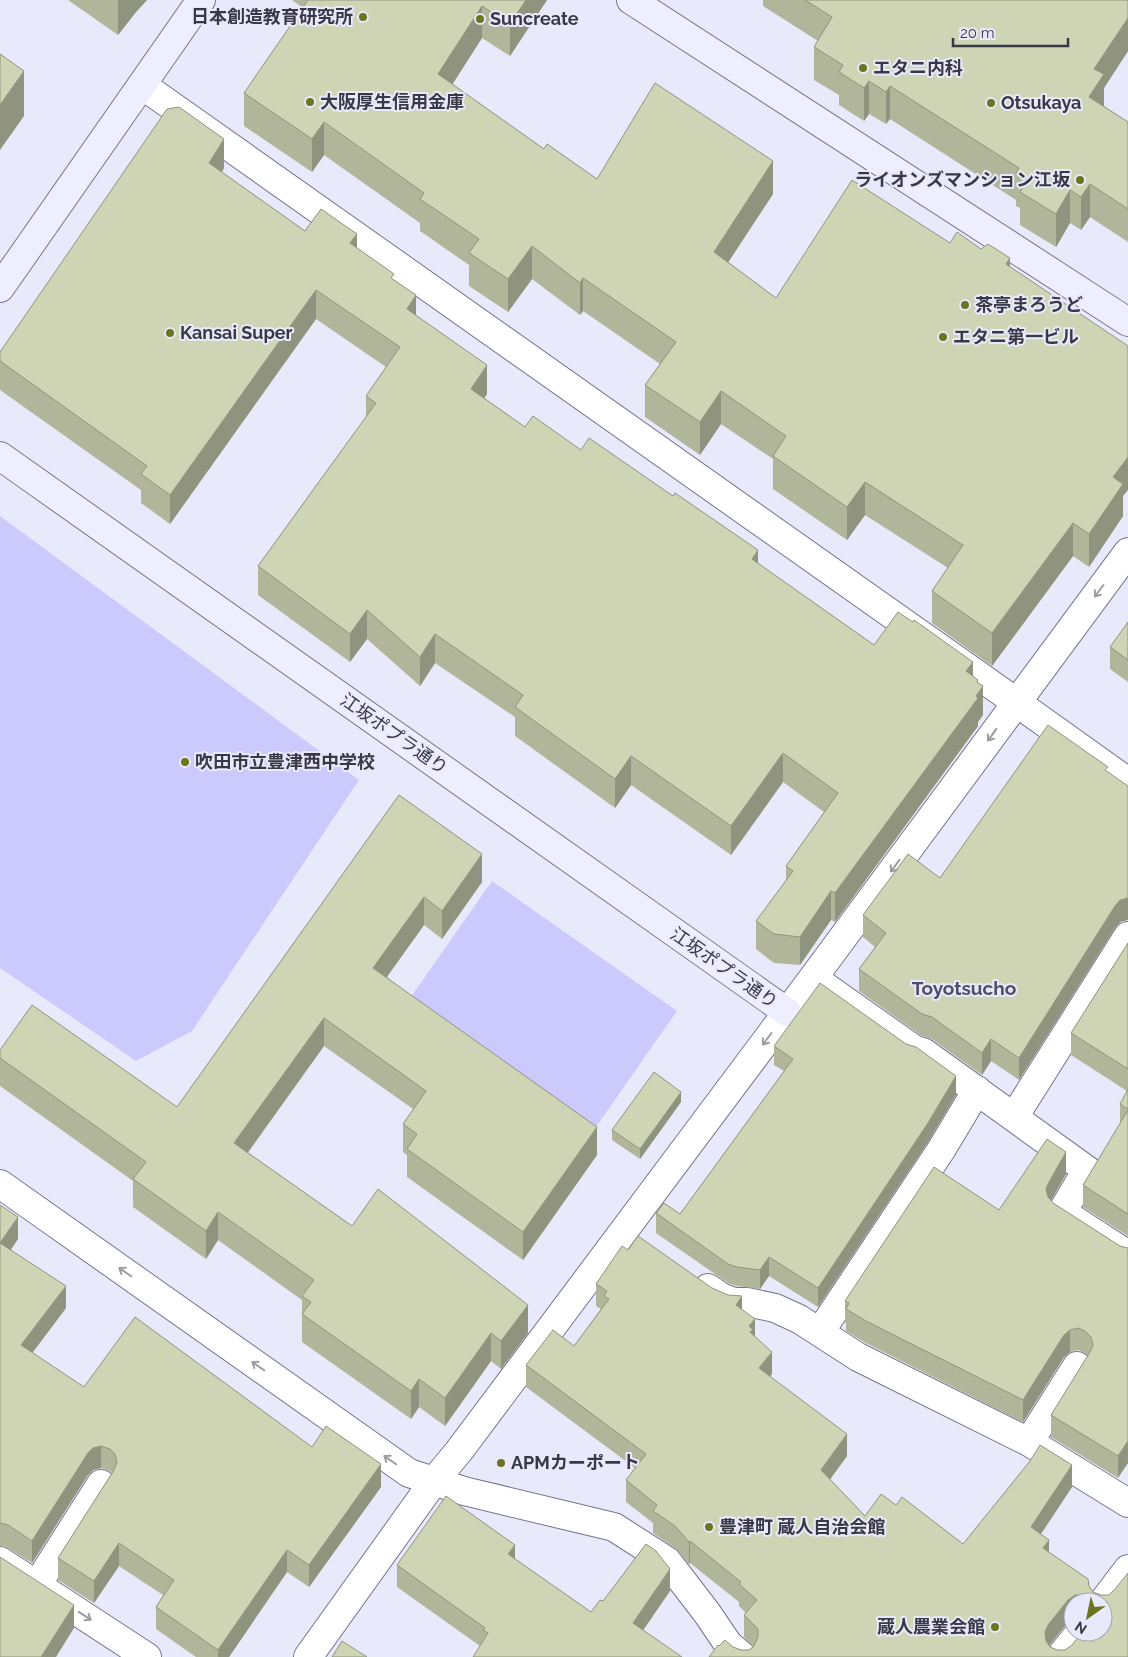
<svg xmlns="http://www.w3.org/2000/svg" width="1128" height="1657" font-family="Raleway,'Noto Sans JP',sans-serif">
	<rect width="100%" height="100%" fill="#e9e9fc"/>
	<path fill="#cccafc" d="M0 516 359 780 192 1031 136 1061 0 968Z
		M492 881 677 1011 591 1134 406 1004Z"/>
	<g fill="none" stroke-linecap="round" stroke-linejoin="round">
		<defs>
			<path id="street" d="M142 85 1016 702 1128 782
				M813 978 915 1050 923 1052 1087 1170 1062 1212 1128 1255
				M1014 1117 1128 936
				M0 1184 409 1473 464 1491 614 1527 667 1561 707 1613 728 1644 743 1657
				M708 1288 721 1297 734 1302H747L775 1308 799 1319 858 1357 1029 1442 1128 1503
				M820 1332 941 1150 977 1090
				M1029 1442 1077 1366
				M0 1561 147 1657
				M37 1585 101 1484
				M1103 1602 1128 1569
				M308 1657 434 1481 459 1451 813 978 1128 552
				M1060 1657 1080 1632"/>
			<path id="secondary" d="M631 0 1128 322
				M0 288 201 0
				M0 456 787 1012"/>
		</defs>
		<use href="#street" stroke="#767591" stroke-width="30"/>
		<use href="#secondary" stroke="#767591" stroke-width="30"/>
		<use href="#street" stroke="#fff" stroke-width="28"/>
		<use href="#secondary" stroke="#efeefe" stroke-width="28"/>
	</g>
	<path fill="#b1b69b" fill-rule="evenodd" d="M68 0H147L136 12 118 35Z
		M292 0H547L510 56 482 38 452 84 544 149 597 179 773 194 728 262 776 298 950 243 981 249 1010 266 1123 496V516L1089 567 1073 556 992 666 932 623V591L948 568 865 515 847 540 773 489V459L721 424 700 455 645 417V385L660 364 583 311 580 315 532 279 508 312 469 286V265L420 231V223L324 155 312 172 244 126V93L303 8Z
		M763 0H1128V51L1104 88V106L1128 122V242L1090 217 1081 230 1070 223 1056 247 1020 225V208L1016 206V200L890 119 886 124 869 114 864 121 839 105V95L814 80V47L818 41 763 6Z
		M224 168 222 172 305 231 357 248 394 281 416 315 487 394 484 398 525 427 581 450 758 564 874 645 973 676 978 683 983 715 978 722V726L835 922 831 920 800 965 774 963 756 949V921L786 881V866L824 812 783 782 731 855 631 785 615 808 515 736V717L435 663 420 686 367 639 350 662 258 595V566L366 417V396L386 367 316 319 170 524 141 503V490L0 390V352Z
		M1128 622V682L1110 669V647Z
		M1108 772 1120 922 1115 928 1019 1080 991 1061 982 1075 932 1039 922 1036 859 991V969L875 947 863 937V915L940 878Z
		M399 795 482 882 442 939 424 925 387 977 597 1155 523 1260 407 1177V1155L403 1152V1124L413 1109 324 1046 248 1153 352 1226 528 1333 501 1369 491 1361 445 1426 419 1407 411 1419 302 1342V1300L218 1240 206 1259 133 1207V1181L0 1086V1050L177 1107Z
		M1128 943V1236L1083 1207V1185L1120 1124V1104L1127 1091 1071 1055V1033Z
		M774 1046 956 1095 928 1142 818 1307 769 1276 760 1289 737 1286 728 1283 656 1233V1213L680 1214 784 1071 774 1065Z
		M681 1102 640 1159 612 1140V1130Z
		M1066 1174 1051 1200 1053 1203 1120 1246 1127 1249 1118 1478 1051 1437V1415L1088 1356 1085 1353 1078 1350 1070 1352 1064 1357 1023 1422 866 1343 846 1331V1323H845V1301L999 1210Z
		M0 1205 18 1239 10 1250 66 1308 32 1353 84 1387 312 1447 381 1487 309 1587 287 1572 229 1657H196L156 1629V1607L163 1595 119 1566 94 1603 58 1580V1558L112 1473 110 1471 101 1468 93 1470 88 1475 32 1563 8 1548 0 1546Z
		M628 1250 742 1309 772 1374 770 1376 847 1456 830 1479 865 1516 896 1505 963 1544 1072 1487 1041 1534 1049 1553 1089 1586 1093 1592 1101 1595H1109L1115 1589 1128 1657H709L719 1646 733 1647 741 1650H749L753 1647 744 1637V1615L746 1613 739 1606V1602L690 1563 689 1564 675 1548 653 1533V1523L626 1502V1480L635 1468 526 1387V1365L574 1346 601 1309 596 1306V1284ZM1073 1602H1103V1632L1065 1650H1057L1049 1646 1068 1622 1073 1619Z
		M515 1559 591 1612 603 1601 670 1591 643 1630 480 1646 397 1587V1565Z"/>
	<path fill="#90947e" d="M118 0H147L136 12 118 35Z
		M526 0H547L510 56V24Z
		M482 6V38L438 107V74Z
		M1128 18V51L1104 88V107L1089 97 1094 69Z
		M24 71V116L0 150V105Z
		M869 81V114L864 121V88Z
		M890 86V119L886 124V92Z
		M324 122V155L312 172V139Z
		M224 139V168L209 192V163Z
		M773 161V194L714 284V252Z
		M1090 184V217L1081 230V197Z
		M1070 190V223L1056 247V214Z
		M357 234V263L350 243Z
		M532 246V279L508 312V279Z
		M1010 258V291L1006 264Z
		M583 278V311L580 315V283Z
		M316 290V319L170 524V495Z
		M416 295V324L407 309Z
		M487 365V394L471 418V389Z
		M721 391V424L700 455V422Z
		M1128 457V490L1123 496V516L1089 567V534L1113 477Z
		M865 482V515L847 540V507Z
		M1073 523V556L992 666V633Z
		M758 550V579L752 559Z
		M367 610V639L350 662V634Z
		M435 634V663L420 686V657Z
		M973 662V691L966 671Z
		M978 680V693L983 686V715L978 722V726L835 922V893Z
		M783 753V782L731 855V826Z
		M631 756V785L615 808V779Z
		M482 854V882L442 939V911Z
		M831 891V920L800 965V937Z
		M424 897V925L373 996V968Z
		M1128 898V920L1120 922 1115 928 1019 1080V1058L1115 906 1120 900Z
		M324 1018V1046L234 1171V1143Z
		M991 1039V1061L982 1075V1053Z
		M956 1076V1095L928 1142 818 1307V1288Z
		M681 1092V1102L640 1159V1149Z
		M597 1127V1155L523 1260V1232Z
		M1066 1152V1174L1049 1204 1046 1189 1049 1182Z
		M218 1212V1240L206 1259V1231Z
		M18 1217V1239L0 1266V1243Z
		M769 1257V1276L760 1289V1270Z
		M66 1286V1308L21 1368V1345Z
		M742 1296V1318L736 1305Z
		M528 1305V1333L501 1369V1341Z
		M755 1319V1341L753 1343 749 1326Z
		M1070 1330V1352L1064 1357 1023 1422V1400L1064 1335Z
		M491 1333V1361L445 1426V1398Z
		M772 1352V1374L759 1390V1368Z
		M419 1379V1407L411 1419V1391Z
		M847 1434V1456L821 1492V1470Z
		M1128 1441V1463L1118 1478V1456Z
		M101 1446V1468L93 1470 88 1475 32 1563V1541L88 1453 93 1448Z
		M381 1464V1487L309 1587V1565Z
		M1072 1465V1487L1031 1549V1527Z
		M1049 1540V1562L1043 1548Z
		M690 1541V1563L689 1564V1542Z
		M119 1543V1566L94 1603V1581Z
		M515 1545V1567L508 1554Z
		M287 1550V1572L229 1657H218V1650Z
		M670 1569V1591L633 1645V1623Z
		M1075 1595V1602H1073V1619L1068 1622 1048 1647 1045 1654V1632L1048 1625 1068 1600Z
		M74 1605V1628L56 1657H41Z"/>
	<path fill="#ced4b4" stroke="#90947e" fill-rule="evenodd" d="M308 0H526L510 24 482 6 438 74 544 149 547 144 597 179 655 83 773 161 714 252 776 298 852 180 950 243 957 232 981 249 988 244 1010 258 1006 264 1128 346V457L1113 477 1123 484 1089 534 1073 523 992 633 932 591 963 545 865 482 847 507 773 456 786 436 721 391 700 422 645 385 676 342 583 278 580 283 532 246 508 279 469 253 479 239 420 199 424 193 324 122 312 139 244 93Z
		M805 0H1128V18L1094 69 1104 74 1089 97 1128 122V209L1090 184 1081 197 1070 190 1056 214 1020 192 1028 180 1016 173 1019 168 890 86 886 92 869 81 864 88 839 72 843 65 814 47 832 17Z
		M0 54 24 71 0 105Z
		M179 107 224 139 209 163 305 231 321 209 357 234 350 243 394 274 391 278 416 295 407 309 487 365 471 389 525 427 533 416 581 450 589 438 673 496 675 493 758 550 752 559 874 645 898 612 913 622 914 620 973 662 966 671 978 680 977 682 983 686 976 696 978 698 835 893 831 891 800 937 774 934 756 921 793 871 786 866 838 793 783 753 731 826 631 756 615 779 515 707 523 695 435 634 420 657 367 610 350 634 258 566 376 403 366 396 400 347 316 290 170 495 141 474 147 466 0 361V352L167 109Z
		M1128 622V660L1110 647Z
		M1048 725 1108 767 1105 770 1128 786V898L1120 900 1115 906 1019 1058 991 1039 982 1053 932 1017 922 1014 859 969 886 933 863 915 908 854 940 878Z
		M399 795 482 854 442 911 424 897 373 968 597 1127 523 1232 407 1149 417 1134 403 1124 426 1091 324 1018 234 1143 352 1226 378 1189 528 1305 501 1341 491 1333 445 1398 419 1379 411 1391 302 1314 311 1302 302 1296 314 1280 218 1212 206 1231 133 1179 146 1162 0 1058V1050L32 1005 177 1107Z
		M1128 943V1069L1071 1033Z
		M820 983 906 1044 916 1047 956 1076 928 1123 818 1288 769 1257 760 1270 737 1267 728 1264 656 1213 664 1203 680 1214 793 1059 774 1046Z
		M654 1072 681 1092 640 1149 612 1130Z
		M1128 1089V1109L1120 1104Z
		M1128 1110V1214L1083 1185Z
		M1047 1139 1066 1152 1049 1182 1046 1189 1048 1197 1053 1203 1120 1246 1128 1248V1441L1118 1456 1051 1415 1090 1352 1093 1345 1091 1337 1085 1331 1078 1328 1070 1330 1064 1335 1023 1400 866 1321 846 1309 849 1303 845 1301 934 1167 999 1210Z
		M0 1205 18 1217 0 1243Z
		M638 1236 712 1288 728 1295 742 1296 736 1305 755 1319 749 1326 753 1330 750 1332 772 1352 759 1368 847 1434 821 1470 865 1516 881 1494 896 1505 902 1497 963 1544 1030 1461 1040 1445 1072 1465 1031 1527 1049 1540 1043 1548 1088 1579 1089 1586 1093 1592 1101 1595H1109L1115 1589 1128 1573V1657H709L718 1645 719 1646 725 1640 733 1647 741 1650H749L754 1646 758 1637V1629L744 1615 757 1600 739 1584 741 1582 690 1541 689 1542 675 1526 653 1511 657 1505 626 1480 646 1454 526 1365 553 1330 574 1346 609 1299 604 1296 607 1291 596 1284 622 1246 628 1250ZM1075 1595H1082L1089 1598 1093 1602H1103V1632H1082L1072 1645 1065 1650H1057L1050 1647 1046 1641 1045 1632 1048 1625 1068 1600Z
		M0 1243 66 1286 21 1345 84 1387 135 1317 312 1447 326 1426 381 1464 309 1565 287 1550 218 1650 156 1607 174 1580 119 1543 94 1581 58 1558 114 1470 117 1462 115 1454 110 1449 101 1446 93 1448 88 1453 32 1541 8 1525 0 1523Z
		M446 1496 515 1545 508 1554 591 1612 600 1600 603 1601 646 1544 656 1551 670 1569 633 1623 682 1657H473L488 1633 483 1630 485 1628 397 1565Z
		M0 1557 74 1605 41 1657H0Z
		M342 1641 367 1657H332Z"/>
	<defs><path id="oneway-shaft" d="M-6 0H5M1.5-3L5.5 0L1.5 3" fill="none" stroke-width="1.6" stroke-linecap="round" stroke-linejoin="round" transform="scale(1.25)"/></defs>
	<g stroke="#9c9ca2">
		<use href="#oneway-shaft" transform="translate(1099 591) rotate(127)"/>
		<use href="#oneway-shaft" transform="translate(992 735) rotate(126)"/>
		<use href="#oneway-shaft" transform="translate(895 866) rotate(126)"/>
		<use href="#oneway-shaft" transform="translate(767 1039) rotate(127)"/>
		<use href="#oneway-shaft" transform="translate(125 1272) rotate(-145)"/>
		<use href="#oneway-shaft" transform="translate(258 1366) rotate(-145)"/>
		<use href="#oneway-shaft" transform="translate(390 1460) rotate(-145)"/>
		<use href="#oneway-shaft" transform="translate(85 1616) rotate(33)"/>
	</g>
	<g fill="#6b7520" stroke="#e9e9fc" stroke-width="2">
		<circle cx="363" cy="17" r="5"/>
		<circle cx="480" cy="19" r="5"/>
		<circle cx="863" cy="68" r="5"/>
		<circle cx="310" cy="102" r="5"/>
		<circle cx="991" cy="103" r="5"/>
		<circle cx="1080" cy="180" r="5"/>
		<circle cx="965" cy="305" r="5"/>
		<circle cx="170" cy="333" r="5"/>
		<circle cx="943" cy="337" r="5"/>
		<circle cx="185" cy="762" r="5"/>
		<circle cx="501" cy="1463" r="5"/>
		<circle cx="709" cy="1527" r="5"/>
		<circle cx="995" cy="1627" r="5"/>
	</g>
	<g text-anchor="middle" stroke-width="4" stroke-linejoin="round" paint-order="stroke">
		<g font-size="18" font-weight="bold" fill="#393845" stroke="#e9e9fc" text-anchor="start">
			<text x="353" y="23" text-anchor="end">日本創造教育研究所</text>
			<text x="490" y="25">Suncreate</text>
			<text x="873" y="74">エタニ内科</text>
			<text x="320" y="108">大阪厚生信用金庫</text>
			<text x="1001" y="109">Otsukaya</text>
			<text x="1070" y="186" text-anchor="end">ライオンズマンション江坂</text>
			<text x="975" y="311">茶亭まろうど</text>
			<text x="180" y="339">Kansai Super</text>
			<text x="953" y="343">エタニ第一ビル</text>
			<text x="195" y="768">吹田市立豊津西中学校</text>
			<text x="511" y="1469">APMカーポート</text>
			<text x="719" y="1533">豊津町 蔵人自治会館</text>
			<text x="985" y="1633" text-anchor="end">蔵人農業会館</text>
		</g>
		<g font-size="18" fill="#393845" stroke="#e9e9fc">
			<text transform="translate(394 734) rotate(35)" y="6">江坂ポプラ通り</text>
			<text transform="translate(724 968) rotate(35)" y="6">江坂ポプラ通り</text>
		</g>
		<g font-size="19" font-weight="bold" fill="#504e69" stroke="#e9e9fc">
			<text x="964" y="995">Toyotsucho</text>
		</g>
	</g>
	<g transform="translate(1088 1617) rotate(213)"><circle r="24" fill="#e9e9fc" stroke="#a3a2b3"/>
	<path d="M0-4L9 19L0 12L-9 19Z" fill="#6b7520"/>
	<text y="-8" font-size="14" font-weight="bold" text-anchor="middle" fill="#393845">N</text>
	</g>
	<path d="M953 38v8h115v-8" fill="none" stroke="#393845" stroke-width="2.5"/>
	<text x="960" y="38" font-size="15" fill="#393845" stroke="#e9e9fc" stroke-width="4" paint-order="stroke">20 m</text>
</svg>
